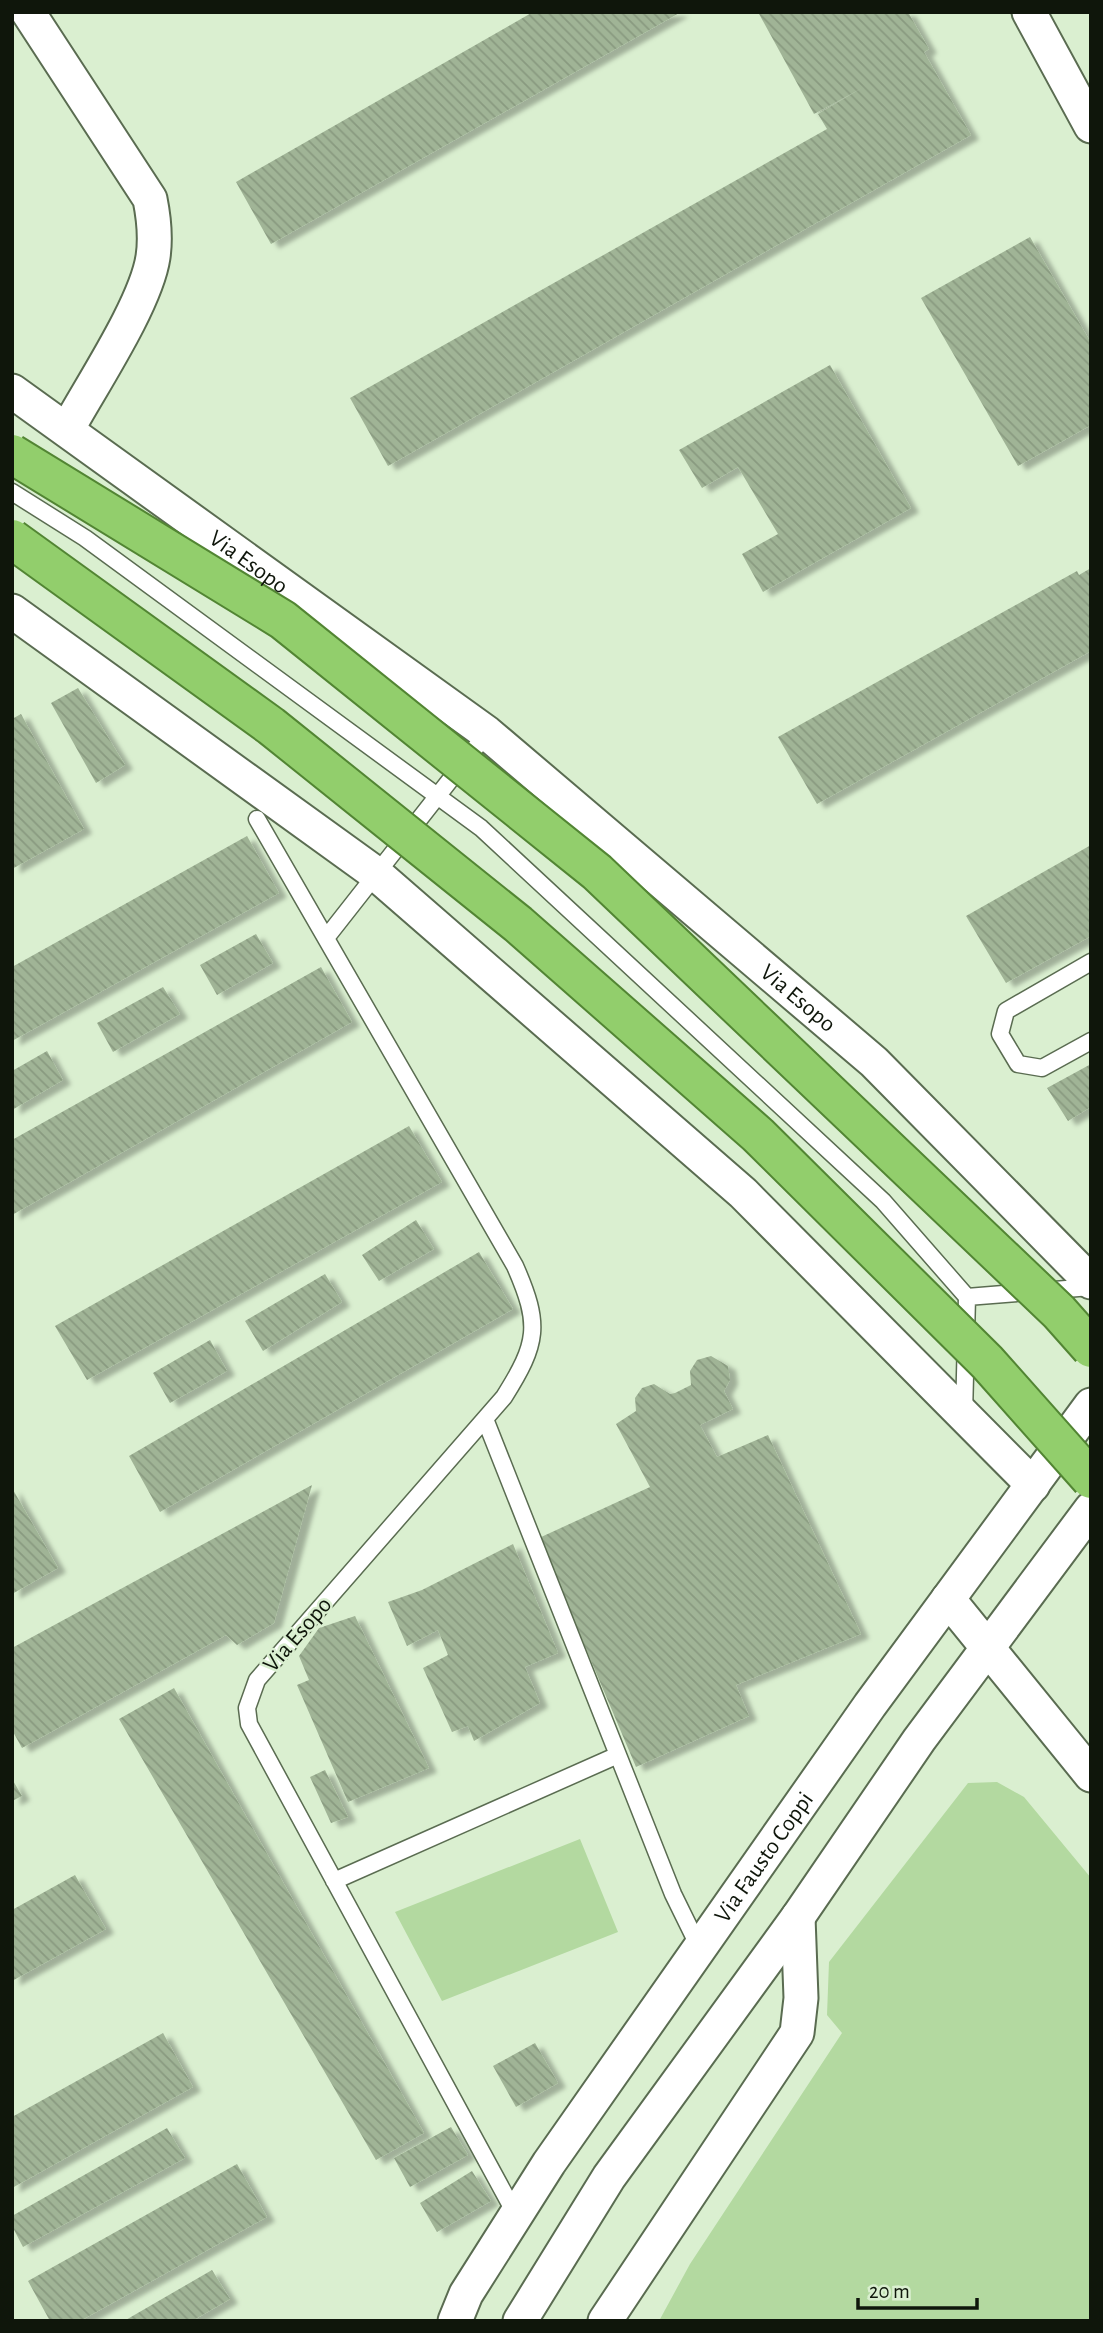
<svg xmlns="http://www.w3.org/2000/svg" width="1103" height="2333" font-family="'Alegreya Sans',sans-serif">
	<defs>
		<pattern id="building-back-hatch" width="6" height="6" patternUnits="userSpaceOnUse" patternTransform="scale(1.75)"><rect width="6" height="6" fill="#a0b496"/><path d="M-1 5l2 2M0 0l6 6M5-1l2 2" fill="none" stroke="#899a80"/></pattern>
		<filter id="shadow"><feDropShadow dx="8" dy="4.5" stdDeviation="2" flood-color="#0004"/></filter>
	</defs>
	<rect width="100%" height="100%" fill="#daefd0"/>
	<path fill="#b3d9a0" d="M997 1782 1024 1797 1091 1878V2321H659L690 2264 842 2033 827 2015 829 1962 968 1783Z
		M580 1839 618 1932 442 2001 395 1912Z"/>
	<path fill="url(#building-back-hatch)" filter="url(#shadow)" d="M533 12H681L271 244 236 182Z
		M758 12H908L929 49 924 52 971 135 388 466 350 398 827 129 818 114 862 88 814 114Z
		M1030 237 1091 343V425L1018 466 921 298Z
		M830 365 911 508 763 592 742 554 778 534 738 467 702 488 679 450Z
		M1091 568V651L817 804 778 737 1077 571 1079 575Z
		M78 688 125 765 96 783 51 703Z
		M21 714 84 829 12 869V719Z
		M247 836 279 893 12 1041V967Z
		M1091 845V936L1006 983 966 916Z
		M256 934 273 963 217 995 200 965Z
		M321 967 352 1022 12 1215V1140Z
		M163 987 180 1014 113 1052 97 1023Z
		M47 1051 63 1080 12 1110V1071Z
		M1091 1064V1111L1089 1108 1068 1121 1047 1088Z
		M409 1126 442 1182 87 1380 55 1326Z
		M416 1220 434 1249 379 1281 362 1255Z
		M479 1252 513 1309 160 1512 129 1456Z
		M325 1274 342 1302 263 1351 245 1321Z
		M210 1340 227 1371 170 1403 153 1373Z
		M711 1356 728 1366 730 1380 724 1391 733 1409 700 1425 717 1457 768 1435 861 1634 736 1685 749 1716 636 1767 539 1538 650 1487 616 1424 636 1411 635 1398 642 1388 654 1384 670 1394 675 1393 691 1385 690 1371 697 1360Z
		M312 1485 274 1623 237 1645 226 1635 22 1748 12 1730V1648Z
		M12 1488 58 1568 12 1594Z
		M513 1544 558 1653 525 1667 540 1703 474 1741 468 1726 452 1732 423 1668 448 1655 438 1630 407 1646 388 1602 422 1590Z
		M355 1616 429 1768 348 1802 297 1685 309 1680 299 1656 319 1628Z
		M174 1688 424 2133 376 2160 119 1719Z
		M325 1770 348 1817 331 1823 310 1777Z
		M12 1779 22 1796 12 1801Z
		M75 1875 106 1929 12 1981V1910Z
		M163 2033 193 2087 12 2188V2117Z
		M535 2043 558 2083 516 2107 493 2066Z
		M451 2127 468 2155 410 2187 394 2158Z
		M167 2128 185 2158 23 2247 12 2226V2216Z
		M237 2164 267 2217 80 2321H50L28 2281Z
		M472 2171 491 2201 437 2232 420 2203Z
		M212 2270 230 2299 192 2321H124Z"/>
	<g fill="none" stroke-linecap="round" stroke-linejoin="round">
		<defs>
			<path id="service" d="M12 492 85 538 481 828 883 1201 967 1297 964 1414
				M257 819 515 1266C541 1325 538 1343 504 1397L257 1680 247 1708 249 1724 516 2215
				M326 938 487 733
				M1091 962 1006 1011 1000 1034 1018 1064 1042 1068 1091 1041
				M967 1297 1091 1287
				M485 1419 673 1894 699 1947
				M334 1881 618 1755"/>
			<g id="minor">
				<path d="M28 12 150 199C154 219 156 237 153 257 146 304 91 386 67 430"/>
				<path d="M1029 12 1091 126"/>
				<path id="s1" d="M12 391 487 733 874 1062 1091 1282"/>
				<path d="M12 611 375 873 743 1193 1033 1485"/>
				<path d="M948 1599 1091 1775"/>
				<path id="s2" d="M455 2321 466 2294 549 2163 870 1705 1091 1405"/>
				<path d="M520 2321 609 2177 798 1917 919 1740 1091 1509"/>
				<path d="M605 2321 797 2033 801 1998 798 1917"/>
			</g>
		</defs>
		<use href="#service" stroke="#5a6c51" stroke-width="19"/>
		<use href="#minor" stroke="#5a6c51" stroke-width="37"/>
		<use href="#service" stroke="#fff" stroke-width="16"/>
		<use href="#minor" stroke="#fff" stroke-width="33"/>
		<defs>
			<path id="trunk-bridge" d="M12 454 283 620 597 872 1059 1312 1091 1348
				M12 539 271 726 518 924 758 1135 987 1362 1091 1479"/>
		</defs>
		<use href="#trunk-bridge" stroke="#528533" stroke-width="42" stroke-linecap="butt"/>
		<use href="#trunk-bridge" stroke="#92ce6c" stroke-width="38"/>
	</g>
	<g text-anchor="middle" stroke-width="5" stroke-linejoin="round" paint-order="stroke">
		<g font-size="24" fill="#0f160b" stroke="#daefd0">
			<text dy="8" stroke="none"><textPath href="#s1" startOffset="292">Via Esopo</textPath></text>
			<text dy="8" stroke="none"><textPath href="#s1" startOffset="994">Via Esopo</textPath></text>
			<text transform="translate(297 1634) rotate(-49)" y="8">Via Esopo</text>
			<text dy="8" stroke="none"><textPath href="#s2" startOffset="558">Via Fausto Coppi</textPath></text>
		</g>
	</g>
	<rect width="1103" height="2333" fill="none" stroke="#0f160b" stroke-width="28"/>
	<path d="M858 2298v10h119v-10" fill="none" stroke="#0f160b" stroke-width="3.5"/>
	<text x="869" y="2298" font-size="21" fill="#0f160b" stroke="#daefd0" stroke-width="5" paint-order="stroke">20 m</text>
</svg>
